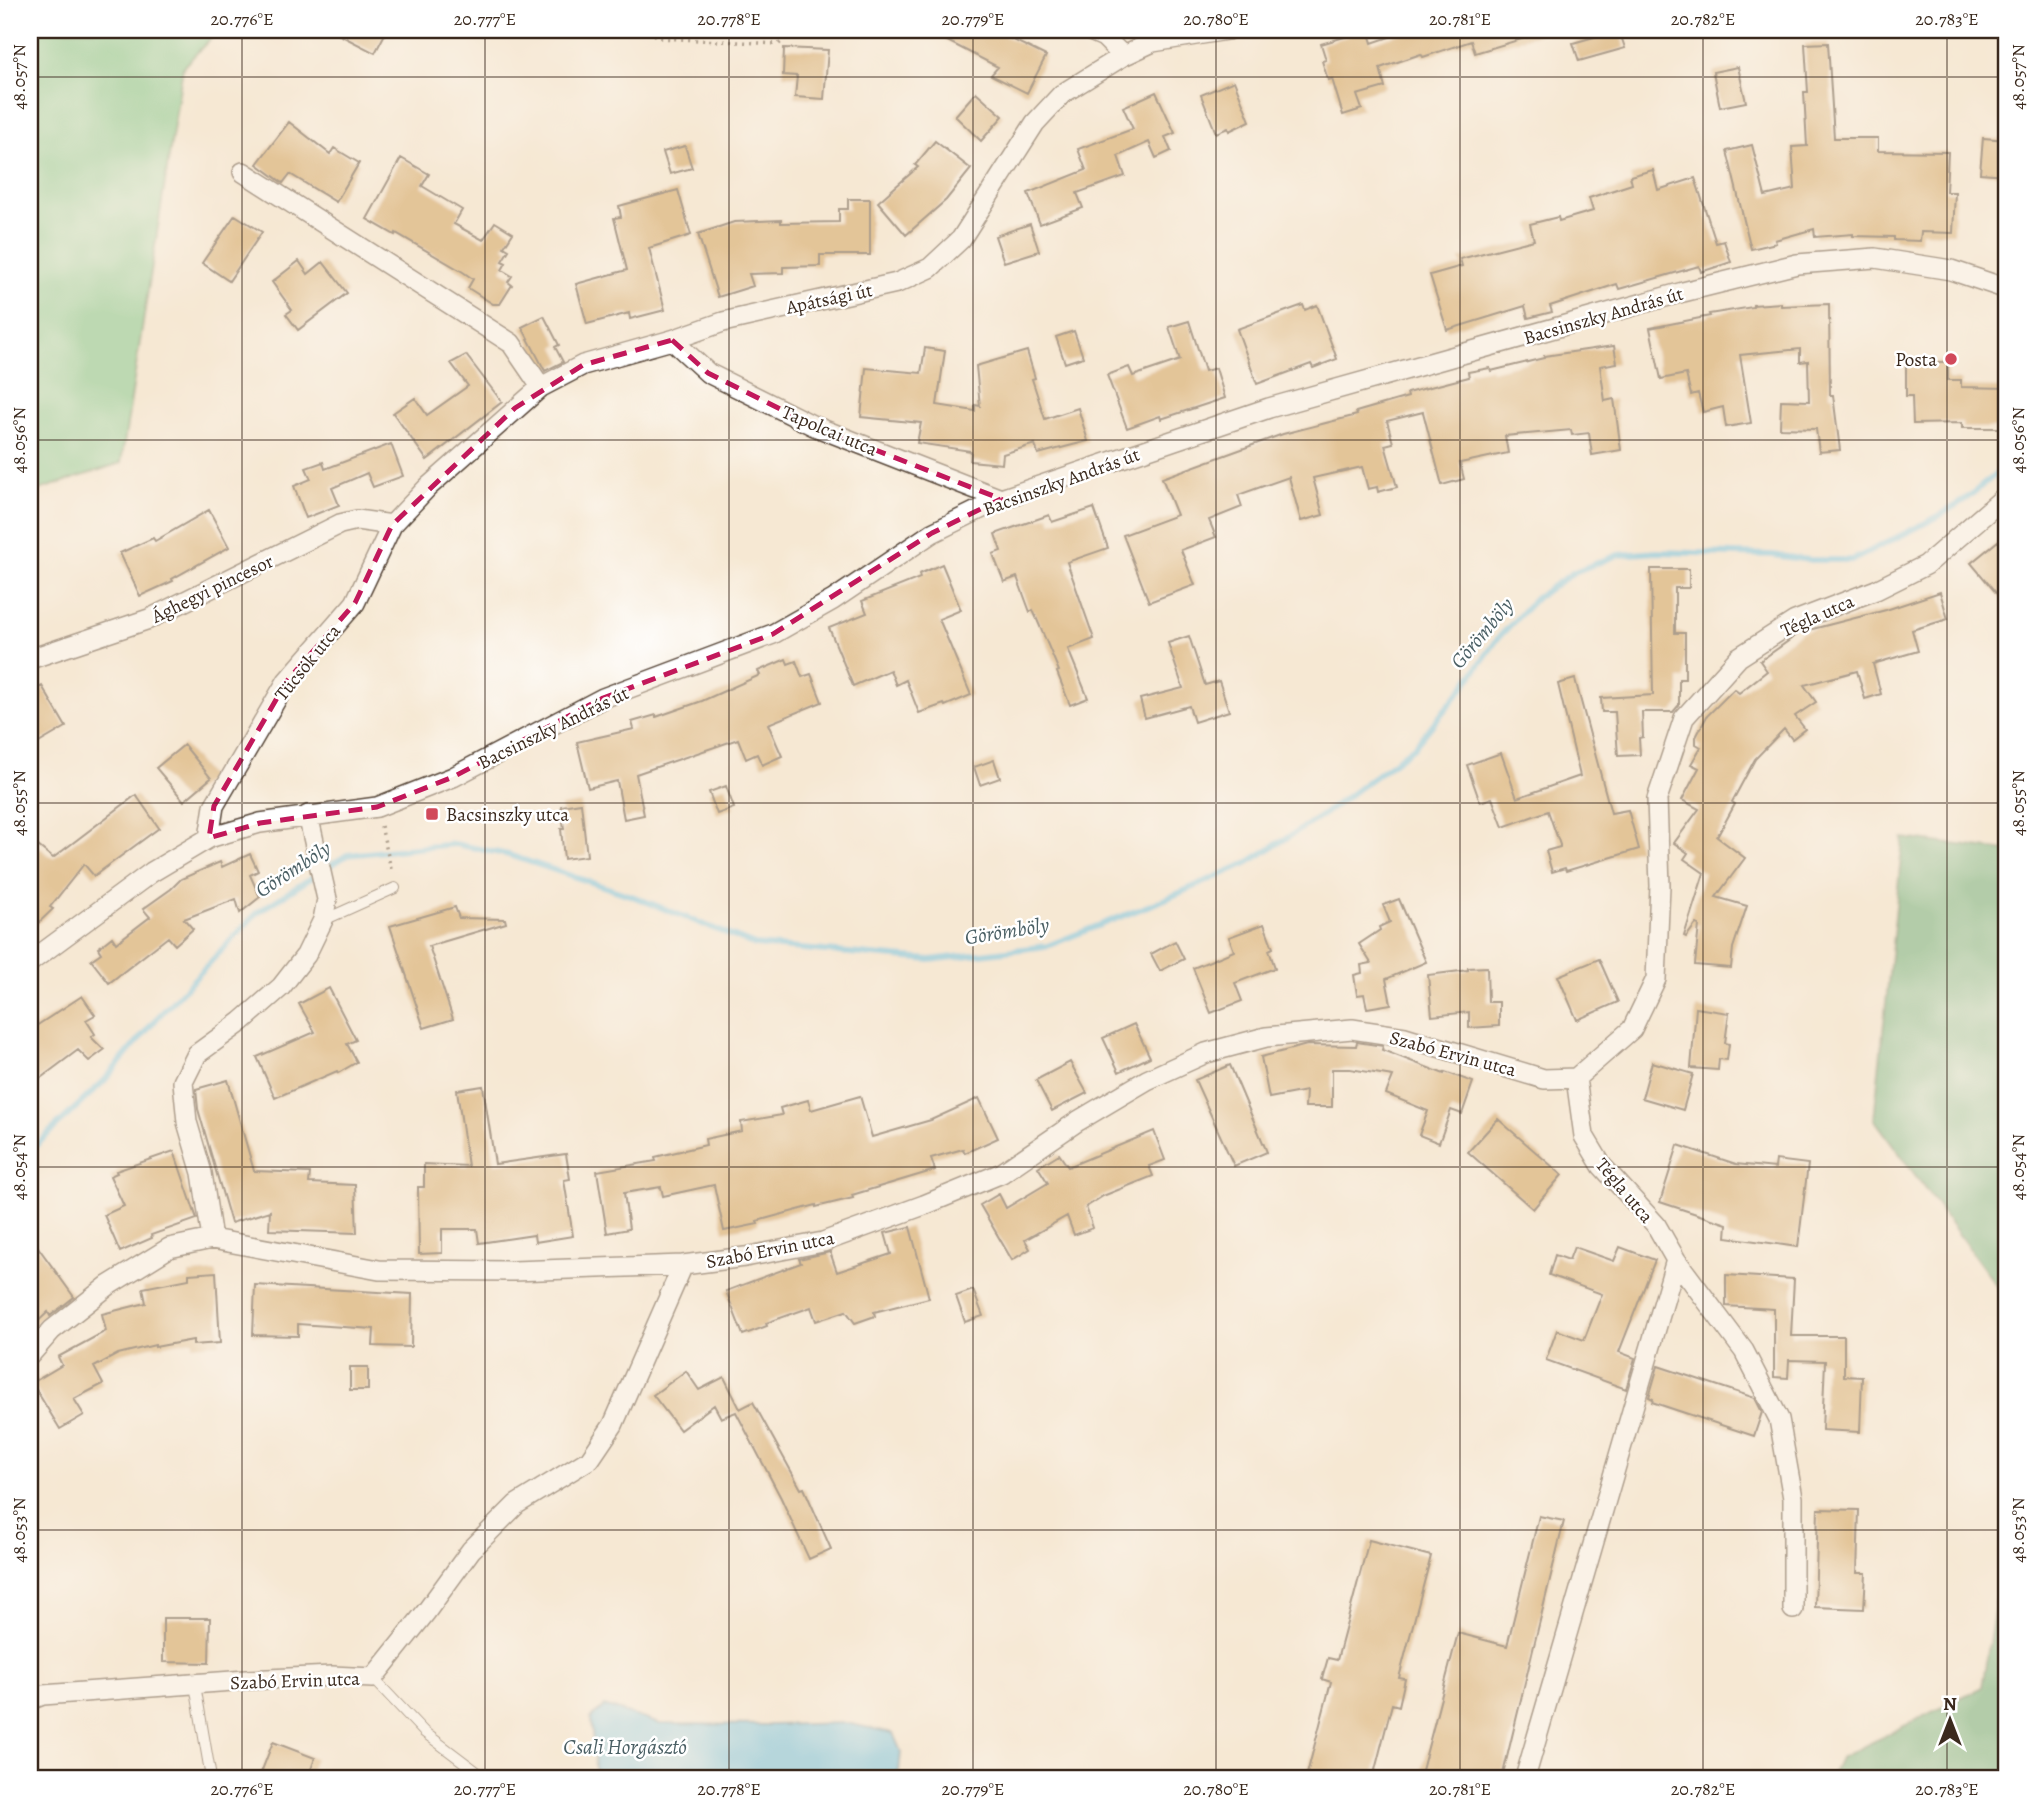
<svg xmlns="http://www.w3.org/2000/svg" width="2037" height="1808" font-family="Alegreya,serif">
	<rect width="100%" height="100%" fill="#fff"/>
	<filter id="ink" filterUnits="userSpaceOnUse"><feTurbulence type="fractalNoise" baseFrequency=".0143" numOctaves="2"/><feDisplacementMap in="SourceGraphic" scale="14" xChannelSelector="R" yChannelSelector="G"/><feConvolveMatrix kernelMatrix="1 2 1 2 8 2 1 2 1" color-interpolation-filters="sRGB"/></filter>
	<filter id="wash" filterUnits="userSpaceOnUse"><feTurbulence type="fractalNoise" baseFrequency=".00686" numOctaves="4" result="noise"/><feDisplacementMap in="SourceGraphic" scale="28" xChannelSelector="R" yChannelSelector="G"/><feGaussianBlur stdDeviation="1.57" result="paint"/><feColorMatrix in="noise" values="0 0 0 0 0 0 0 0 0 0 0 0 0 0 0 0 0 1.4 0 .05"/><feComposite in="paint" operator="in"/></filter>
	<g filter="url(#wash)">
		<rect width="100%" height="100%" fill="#f6e8d3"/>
		<path fill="#78c889" stroke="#5a7954" stroke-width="2" d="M30 30H219L183 67 121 463 30 493Z"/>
		<path fill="#62ac75" stroke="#4e6b4a" stroke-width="2" d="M1903 838 2007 851V1300L1874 1119Z
			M2007 1532V1778H1830L1840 1758 1982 1687Z"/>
		<path fill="#67c1e5" stroke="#517682" stroke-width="2" d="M604 1706 660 1724 772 1725 846 1723 893 1733 901 1752 899 1771 892 1778H596L591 1719Z"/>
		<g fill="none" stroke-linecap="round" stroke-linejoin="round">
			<path stroke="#67c1e5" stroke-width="6" d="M30 1151 104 1081 158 1017 258 912 347 855 455 844 509 855 632 896 755 945 930 960 1047 946 1168 898 1247 863 1320 817 1414 747 1465 685 1499 637 1537 597 1574 572 1618 555 1657 552 1773 555 1809 560H1853L1939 516 1967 498 2007 465"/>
		</g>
		<g id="blocks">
			<path fill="#cd9b51" d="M330 30H387L375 53Z
				M926 30H993L1046 56 1027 93 991 75 998 67Z
				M1368 30 1372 43 1410 30H1538V34L1475 53 1471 41 1423 57 1421 54 1380 68 1385 87 1357 95 1362 109 1343 115 1332 79 1328 80 1322 61 1326 60 1321 44Z
				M1619 30 1625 48 1579 61 1573 43Z
				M1828 43 1834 138H1878V151L1948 152 1946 192H1955L1953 233 1921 232 1920 241 1894 240V237L1853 236V234L1815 237 1814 229 1775 240 1776 243 1751 249 1727 151 1752 145 1765 196 1795 189 1792 147 1807 146 1804 92H1808L1805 44Z
				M784 48 828 50 824 99 795 97 797 76 783 75Z
				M1738 67 1746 102 1720 107 1713 72Z
				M1234 81 1250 121 1229 131 1228 128 1216 133 1201 95Z
				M976 92 1003 116 981 141 955 116Z
				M1156 92 1175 133 1165 137 1171 151 1156 158 1149 142 1118 156 1125 176 1077 193 1083 208 1040 224 1028 193 1086 170 1078 149 1133 129 1123 107Z
				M289 122 330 154 334 148 359 163 336 202 290 174 283 183 257 164Z
				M1983 138 2007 140V175L1980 173Z
				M935 141 971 169 946 200 906 235 878 202 918 167 915 165Z
				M685 146 692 168 670 174 663 152Z
				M401 158 429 174 422 186 462 210 454 224 483 240 495 222 513 233 504 247 509 250 502 261 506 263 502 270 512 276 508 282 512 285 500 304H493L468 288 473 279 463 272 396 233 395 235 367 219Z
				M1653 170 1658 190 1695 178 1716 243 1724 241 1731 262 1701 272 1699 266 1619 289 1617 284 1550 306 1552 312 1528 318 1525 306 1447 330 1430 275 1462 266 1460 259 1534 240 1530 224 1558 217 1559 221 1593 211 1589 198 1632 184 1630 176Z
				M678 190 691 235 649 248 665 310 630 319 629 313 587 324 576 284 627 270 614 218 621 217 619 206Z
				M848 199H870V255H820V266L783 267V273L749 274 753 286 718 297 698 234 734 222 781 220V223L839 222V209H848Z
				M235 215 262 232 229 281 202 263Z
				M1030 224 1039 251 1004 262 995 236Z
				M299 261 308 274 323 262 347 293 298 330 286 314 292 310 272 282Z
				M1781 303V306L1829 304 1830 395H1833L1840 450 1819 452 1816 429 1780 428 1781 400 1809 401 1808 361 1800 362V349L1740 355 1751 423 1726 427 1723 407 1703 412 1698 393 1691 395 1686 374 1661 379 1650 328 1710 316 1709 314 1753 307V305Z
				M1303 305 1305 310 1317 305 1337 359 1313 368 1311 364 1257 384 1237 329Z
				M544 316 559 345 555 347 563 362 545 371 522 327Z
				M1189 321 1205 371 1216 368 1225 398 1161 419 1160 416 1127 428 1107 375 1129 367 1133 376 1180 360 1169 327Z
				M1074 331 1083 357 1065 363 1056 337Z
				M1614 346 1617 363 1600 366 1605 401 1614 399 1621 450 1592 455 1589 433 1572 435 1571 430 1505 436 1508 453 1460 463 1464 479 1442 485 1423 412 1387 421 1393 443 1385 445 1397 487 1378 492 1377 487 1368 489 1362 467 1313 478 1323 515 1301 521 1289 477 1238 495 1242 507 1209 520 1216 537 1181 550 1195 585 1149 602 1123 535 1177 515 1162 478 1283 434 1357 415 1356 412 1408 397 1407 393 1469 377 1468 372 1490 368 1491 371 1544 358V356Z
				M925 348 945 351 937 405 975 411V405L980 406 976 366 1027 351 1035 378 1032 379 1045 419 1078 408 1088 441 1038 454 1035 444 1003 454 1002 464 970 461 971 451 917 443 921 423 861 417 866 368 921 373Z
				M466 355 502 402 427 460 393 413 415 398 427 415 468 386 451 363Z
				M1906 362H1948V380H1961V387L2007 388V428H1962V423L1913 424 1912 396H1906Z
				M391 444 403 476 373 487 367 473 332 488 339 505 306 518 294 486 311 479 306 468 323 462 325 469Z
				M1094 508 1108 548 1067 562 1094 639 1068 649 1088 698 1070 705 1057 672 1059 671 1033 610 1030 612 1017 577 1004 582 993 554 1001 551 995 534 1049 515 1052 522Z
				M209 510 229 547 172 579 173 581 140 596 120 553 153 538 155 541Z
				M1998 541 2007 552V606L1971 563Z
				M942 564 961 610 939 619 971 695 945 706 944 704 919 713 906 680 896 685 890 670 853 686 829 628 867 613 862 601 920 578 919 574Z
				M1651 569H1689V588H1675V633H1685V679H1679V705L1673 712H1642L1643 737 1639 738 1640 755 1618 756 1615 712H1602L1601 698 1653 695Z
				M1940 592 1948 619 1912 630 1918 651 1873 664 1881 694 1865 699 1857 671 1804 685 1816 702 1795 716 1805 729 1792 739 1784 729 1755 759 1732 802 1735 804 1717 837 1745 858 1716 897 1747 906 1733 948 1731 968 1695 965 1699 925 1696 924 1686 937 1684 936 1704 873 1684 859 1688 853 1674 843 1699 809 1682 800 1699 768 1691 764 1701 747 1696 744V737L1707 716 1734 689 1739 693 1767 671 1760 661 1801 632 1886 610Z
				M1189 636 1205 685 1219 681 1229 711 1194 722 1189 706 1145 718 1140 699 1183 688 1168 643Z
				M786 659 788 664 796 661 802 677 811 674 822 702 768 724 782 756 762 765 757 754 746 759 738 739 636 774 644 815 624 819 617 781 588 788 577 742 634 729 632 722 656 715V717L702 701 760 675 758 671Z
				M1575 679 1611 813 1628 810 1639 849 1566 871 1565 868 1552 872 1546 851 1560 847V845L1548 811 1503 827 1492 798 1480 802 1467 765 1501 753 1517 798 1580 776 1558 684Z
				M42 686 66 727 30 748V693Z
				M184 745 211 778 184 801 156 768Z
				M994 760 1000 778 980 785 974 767Z
				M726 786 734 808 717 814 709 792Z
				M136 795 159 828 94 876 84 864 50 907 53 909 30 931V856L38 846 53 858Z
				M581 803 587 856 564 859 561 829H564L561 806Z
				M250 854 258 871 250 875 260 897 240 913 236 899 184 919 193 929 175 945 168 937 109 983 91 960 101 953 98 948 112 937 116 943 150 917 143 909 171 889 181 879 220 862 222 867Z
				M1399 899 1426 962 1386 979 1391 1004 1367 1008 1364 994 1357 995 1354 975 1362 973 1361 965 1371 963 1359 944 1380 930 1379 927 1390 922 1383 905Z
				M455 907 459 918 505 919 506 923 429 946 453 1019 424 1028 390 926Z
				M1264 924 1273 948 1269 950 1275 968 1235 983 1242 1001 1211 1013 1193 968 1234 951 1229 937Z
				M1175 941 1184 959 1160 971 1151 954Z
				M1599 959 1618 1002 1577 1020 1558 976Z
				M1487 967 1488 1002H1499V1026L1469 1028V1012L1432 1016 1428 975 1468 970V968Z
				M329 988 356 1040 347 1044 357 1062 338 1073 337 1071 275 1098 257 1057 315 1032 299 1004Z
				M82 996 95 1015 86 1020 95 1034 91 1037 104 1050 89 1061 78 1050 30 1086V1030Z
				M1696 1008 1729 1013 1725 1043 1729 1044 1727 1060 1719 1059 1718 1070 1691 1068Z
				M1134 1024 1150 1057 1119 1072 1103 1038Z
				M1357 1042 1383 1046 1382 1050 1444 1074 1445 1072 1473 1082 1462 1114 1451 1110 1439 1143 1419 1135 1428 1111 1386 1094 1393 1076 1350 1069H1332V1107H1305L1306 1091 1269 1098 1261 1057 1307 1045 1356 1046Z
				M1070 1062 1087 1093 1052 1111 1036 1080Z
				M1652 1062 1693 1074 1683 1110 1642 1098Z
				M1230 1065 1267 1152 1234 1166 1195 1080Z
				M228 1080 254 1171 310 1173 309 1183 355 1185 357 1233 269 1230 270 1211 231 1223 198 1109 196 1089Z
				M483 1086 495 1164 566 1154 570 1179 564 1180 573 1236 535 1242 534 1235 479 1243 477 1229H442V1253L419 1254 418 1187H424V1164L468 1166 457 1090Z
				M860 1096 872 1137 931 1120 979 1098 998 1138 965 1153 963 1149 931 1158 935 1170 852 1195 853 1198 816 1207V1205L757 1221 758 1224 724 1231 714 1185 663 1196 661 1187 624 1193 629 1229 607 1233 597 1171 656 1161 655 1157 706 1145 705 1139 742 1131 741 1122 782 1115 780 1108 808 1100 811 1110Z
				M1498 1119 1562 1175 1533 1209 1468 1152Z
				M1154 1131 1165 1160 1149 1166 1153 1176 1103 1196 1086 1207 1093 1228 1074 1235 1067 1216 1025 1240 1030 1249 1012 1260 980 1205 999 1194 1006 1208 1048 1183 1038 1167 1059 1154 1068 1167Z
				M1678 1145 1736 1164 1775 1168 1776 1160 1808 1164 1798 1247 1726 1237 1727 1224 1660 1202Z
				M174 1151 197 1219 151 1235 152 1238 120 1252 104 1215 124 1206 110 1176 117 1173 116 1171Z
				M910 1227 929 1298 874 1312 875 1316 855 1323 846 1311 816 1321 811 1307 766 1323 767 1326 743 1335 726 1291 801 1263 799 1259 830 1252 837 1272 891 1254 885 1233Z
				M30 1236 74 1297 50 1316 48 1312 30 1329Z
				M1574 1247 1614 1261 1620 1247 1655 1260 1619 1352 1635 1358 1626 1389 1546 1360 1557 1330 1584 1340 1602 1294 1549 1275 1555 1255 1569 1260Z
				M216 1272 220 1343 193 1345V1340L155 1347V1345L118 1354 94 1367 103 1384 74 1399 84 1415 60 1429 32 1383 62 1365 58 1357 106 1331 102 1314 146 1303 143 1288 189 1279V1274Z
				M1726 1275 1794 1279 1791 1336H1844V1376L1862 1377 1860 1432 1822 1430 1825 1361 1789 1360 1788 1378 1774 1377V1309L1726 1306Z
				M255 1285 412 1294 411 1347 373 1346 374 1329 298 1324V1336L253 1335Z
				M973 1290 983 1316 965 1322 956 1296Z
				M1658 1366 1755 1398 1762 1412 1754 1436 1652 1402 1653 1399 1649 1397Z
				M350 1367H368V1390H350Z
				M686 1371 699 1390 724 1377 740 1409 753 1402 801 1489 804 1488 831 1549 809 1559 781 1498 736 1412 721 1418 714 1405 680 1430 653 1395Z
				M1818 1509 1859 1510 1857 1573H1866L1864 1609 1815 1607Z
				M1539 1516 1564 1521 1502 1778H1420L1458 1633 1507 1646Z
				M1369 1540 1431 1556 1399 1678 1405 1679 1399 1706 1392 1704 1373 1778H1306L1331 1682 1322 1679 1328 1658 1337 1660Z
				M163 1618H210L209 1663 163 1662Z
				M273 1742 315 1758 308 1778H259Z"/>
		</g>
	</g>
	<g filter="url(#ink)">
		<use href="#blocks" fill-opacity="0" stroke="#574639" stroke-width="2"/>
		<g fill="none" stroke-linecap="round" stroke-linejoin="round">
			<defs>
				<path id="lane" d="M324 920 395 888
					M373 1678 424 1732 485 1778
					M195 1685 211 1778"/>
				<path id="street" d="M1088 30 1104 37 1123 56
					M243 172 511 343 541 387
					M672 340 708 373 814 426 1001 499
					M30 659 149 619 340 524 357 520 392 525
					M209 838 214 806 287 681 355 603 392 525 428 487 541 387 583 365 672 340 723 322 897 283 930 268 961 239 1035 123 1062 94 1123 56 1153 42 1227 30
					M30 962 152 872 209 838 260 823 377 807 453 777 603 698 773 634 833 600 932 533 1001 499 1269 408 1683 292 1797 264 1875 258 1951 270 2007 289
					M1576 1078 1632 1029 1656 979 1660 886 1657 799 1684 718 1739 657 1795 621 1876 590 1926 565 2007 495
					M212 1239 379 1270 513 1271 683 1265
					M1676 1260 1744 1351 1779 1419 1793 1498V1609
					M30 1355 52 1330 109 1285 169 1248 212 1239 202 1173 187 1122 183 1082 197 1054 241 1022 281 987 306 955 323 920 327 899 308 815
					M30 1700 43 1695 246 1680 332 1676 373 1678 426 1612 471 1550 517 1504 590 1459 613 1425 683 1265 745 1257 823 1242 924 1205 1002 1173 1078 1121 1147 1080 1206 1053 1266 1037 1352 1029 1405 1037 1544 1079 1576 1078
					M1525 1778 1676 1260 1656 1225 1602 1166 1584 1136 1576 1078"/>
			</defs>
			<use href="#lane" stroke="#574639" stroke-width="12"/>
			<use href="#street" stroke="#574639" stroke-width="22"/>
			<path stroke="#574639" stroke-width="3.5" stroke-dasharray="2 5" stroke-linecap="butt" d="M649 30 659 38 779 44 794 30
				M381 826 392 873"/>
			<use href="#lane" stroke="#fff" stroke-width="10"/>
			<use href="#street" stroke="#fff" stroke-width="19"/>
		</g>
	</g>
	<path d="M0 0H2037V1808H0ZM672 340 708 373 814 426 1001 499 932 533 773 634 603 698 453 777 377 807 260 823 209 838 214 806 287 681 355 603 392 525 515 408 583 365Z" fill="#f6e8d3" fill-opacity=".55" fill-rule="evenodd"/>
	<path fill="none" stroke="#c2185b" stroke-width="5" stroke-dasharray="14 9" stroke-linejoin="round" d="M672 340 708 373 814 426 1001 499 932 533 773 634 603 698 453 777 377 807 260 823 209 838 214 806 287 681 355 603 392 525 515 408 583 365Z"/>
	<path fill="none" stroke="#3b2a1e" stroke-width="2" stroke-opacity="0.45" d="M242 30V1778M485 30V1778M729 30V1778M973 30V1778M1216 30V1778M1460 30V1778M1703 30V1778M1947 30V1778M30 77H2007M30 440H2007M30 803H2007M30 1167H2007M30 1530H2007"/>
	<g fill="#d1495b" stroke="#fff" stroke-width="2.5">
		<circle cx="1951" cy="359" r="7"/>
		<rect x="425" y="807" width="14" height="14" rx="3.5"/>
	</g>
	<g text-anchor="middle" stroke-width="5" stroke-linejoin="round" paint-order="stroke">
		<g font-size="19" fill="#3b2a1e" stroke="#fff">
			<text transform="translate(829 298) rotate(-12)" y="7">Apátsági út</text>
			<text transform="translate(1603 315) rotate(-16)" y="7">Bacsinszky András út</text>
			<text transform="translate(830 430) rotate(23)" y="7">Tapolcai utca</text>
			<text transform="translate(1061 481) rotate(-20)" y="7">Bacsinszky András út</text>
			<text transform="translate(212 588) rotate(-26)" y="7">Ághegyi pincesor</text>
			<text transform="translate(1817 615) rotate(-24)" y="7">Tégla utca</text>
			<text transform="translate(307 662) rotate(-51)" y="7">Tücsök utca</text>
			<text transform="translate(553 727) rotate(-26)" y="7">Bacsinszky András út</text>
			<text transform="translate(1453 1053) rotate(15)" y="7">Szabó Ervin utca</text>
			<text transform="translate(1625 1190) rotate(50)" y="7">Tégla utca</text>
			<text transform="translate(770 1249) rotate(-11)" y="7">Szabó Ervin utca</text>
			<text transform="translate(295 1680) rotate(-2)" y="7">Szabó Ervin utca</text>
		</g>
		<g font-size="19" fill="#3b2a1e" stroke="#fff" text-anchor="end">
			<text x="1937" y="366">Posta</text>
			<text x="446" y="821" text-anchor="start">Bacsinszky utca</text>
		</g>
		<g font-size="21" font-style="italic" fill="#4a5f64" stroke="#fff">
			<text transform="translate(1482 633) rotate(-50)" y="7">Görömböly</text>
			<text transform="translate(293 869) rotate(-33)" y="7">Görömböly</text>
			<text transform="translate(1007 931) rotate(-9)" y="7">Görömböly</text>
			<text x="625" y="1754">Csali Horgásztó</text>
		</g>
	</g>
	<rect width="2037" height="1808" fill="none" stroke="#fff" stroke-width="77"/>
	<g transform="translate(1950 1720)" stroke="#ffffff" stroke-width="5" paint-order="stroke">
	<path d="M0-5L12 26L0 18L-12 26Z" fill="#3b2a1e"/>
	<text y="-10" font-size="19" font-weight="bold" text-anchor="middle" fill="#3b2a1e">N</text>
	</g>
	<rect x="38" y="38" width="1960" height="1732" fill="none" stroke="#3b2a1e" stroke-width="2.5"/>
	<g font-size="18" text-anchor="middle" fill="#3b2a1e">
		<text x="242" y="25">20.776°E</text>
		<text x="485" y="25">20.777°E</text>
		<text x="729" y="25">20.778°E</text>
		<text x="973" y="25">20.779°E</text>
		<text x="1216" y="25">20.780°E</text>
		<text x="1460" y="25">20.781°E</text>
		<text x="1703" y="25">20.782°E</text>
		<text x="1947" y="25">20.783°E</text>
		<text transform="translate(19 77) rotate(-90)" y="6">48.057°N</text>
		<text transform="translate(2018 77) rotate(-90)" y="6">48.057°N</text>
		<text transform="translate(19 440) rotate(-90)" y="6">48.056°N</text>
		<text transform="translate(2018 440) rotate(-90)" y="6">48.056°N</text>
		<text transform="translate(19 803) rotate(-90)" y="6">48.055°N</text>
		<text transform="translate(2018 803) rotate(-90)" y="6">48.055°N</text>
		<text transform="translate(19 1167) rotate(-90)" y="6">48.054°N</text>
		<text transform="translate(2018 1167) rotate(-90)" y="6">48.054°N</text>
		<text transform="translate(19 1530) rotate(-90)" y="6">48.053°N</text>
		<text transform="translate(2018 1530) rotate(-90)" y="6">48.053°N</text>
		<text x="242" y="1795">20.776°E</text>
		<text x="485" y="1795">20.777°E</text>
		<text x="729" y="1795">20.778°E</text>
		<text x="973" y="1795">20.779°E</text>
		<text x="1216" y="1795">20.780°E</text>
		<text x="1460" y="1795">20.781°E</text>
		<text x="1703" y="1795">20.782°E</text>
		<text x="1947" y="1795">20.783°E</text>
	</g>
</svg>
